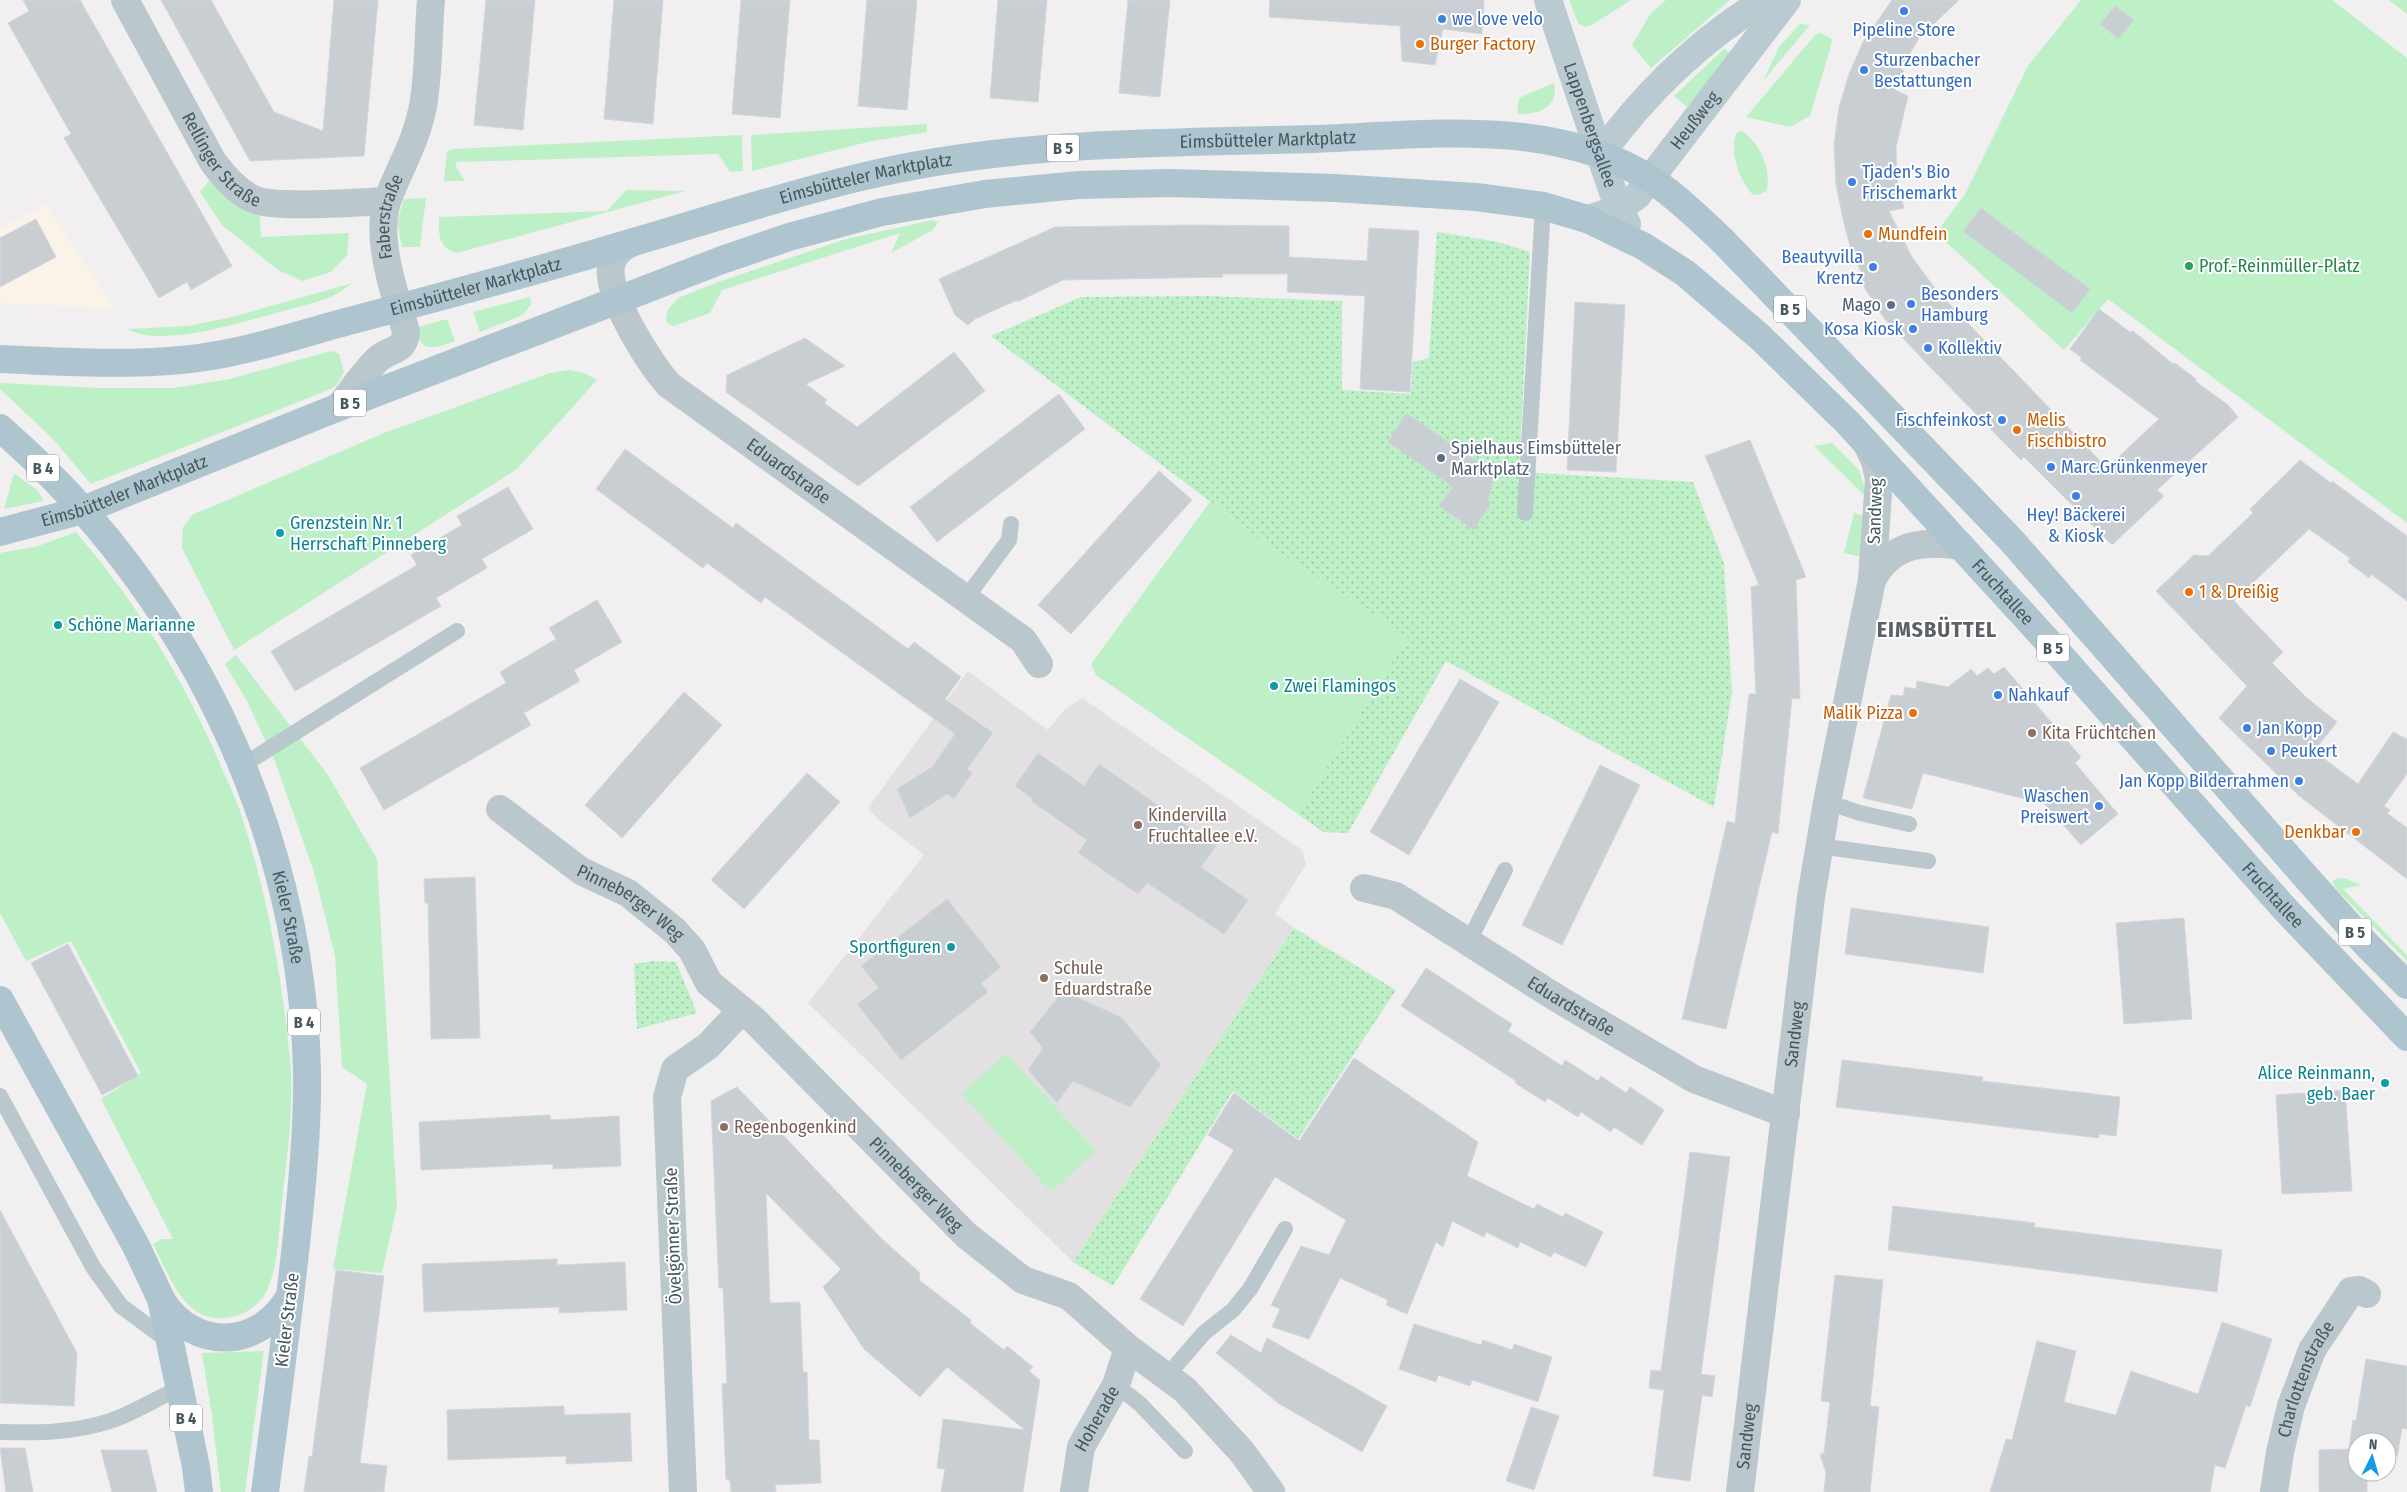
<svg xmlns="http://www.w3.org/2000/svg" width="2407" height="1492" font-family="'Fira Sans Condensed',sans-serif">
	<defs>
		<pattern id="park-dots" width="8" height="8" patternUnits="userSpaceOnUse" patternTransform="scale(1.25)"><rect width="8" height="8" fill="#bdf0c6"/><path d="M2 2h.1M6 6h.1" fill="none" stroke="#9bc5a4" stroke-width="1.8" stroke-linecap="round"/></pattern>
	</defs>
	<rect width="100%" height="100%" fill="#f2eff0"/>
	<path fill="#fcf3e8" d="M45 205 114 308 0 303V228Z"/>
	<path fill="#e3e0e2" d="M968 671 1048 730 1064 710 1082 698 1302 850 1306 864 1275 914 1294 928 1073 1262 808 1003 924 855 878 819 868 808Z"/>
	<path fill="#bdf0c6" d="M1569 0H1631L1592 25 1585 27 1578 23Z
		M1666 0H1730L1651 68 1632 45 1651 13Z
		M2081 0H2332L2407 58V523L2108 299 2064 350 1936 233 1965 194 2028 66Z
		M2389 0H2407V14Z
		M1800 24 1810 25 1763 81 1779 47Z
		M1820 33 1831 38 1832 42 1810 116 1790 127 1746 117 1816 34Z
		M1724 49 1730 52V55L1687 107 1674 96Z
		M1554 83C1560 108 1537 115 1517 114L1519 98Z
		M927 124V132L872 141 752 171 751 135Z
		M1742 131C1760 143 1771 168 1767 190L1761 194 1753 195C1740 181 1728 150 1737 132Z
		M742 135 743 171 730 172 718 154 457 162 455 165 465 181H444L447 151 453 149Z
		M214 175 225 191 260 217 261 237 349 233 347 255 331 272 302 281 278 270 222 225 200 192Z
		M626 190 685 191 457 253C439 249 438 233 439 217L607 211Z
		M426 198 420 247H402L397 221 404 199Z
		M933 220 937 222V225L931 231 891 253 900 233 722 290 710 313 674 326 668 324 666 320 668 309 678 298 721 281 846 239Z
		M353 283C348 286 343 290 338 293 322 302 301 306 283 311 245 321 162 349 127 329L188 326 232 317Z
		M530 297 531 304 523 315 480 332 473 312Z
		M447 319 455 341C438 348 416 355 418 327Z
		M331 351 339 354 344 372 337 385 331 389 91 484 52 438 0 389V383L101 388H173L230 379Z
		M570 370 584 373 597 380 517 469 234 650 182 548 183 527 192 515 384 433 550 373Z
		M1832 443 1859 470 1869 500 1814 446Z
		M14 473 37 490 44 501 4 509Z
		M1210 502 1261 540 1408 637 1298 814 1096 675 1091 664Z
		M1854 513 1866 516 1861 557 1844 553Z
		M76 532C136 602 184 680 220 764 227 781 236 797 241 814 267 893 282 977 290 1059 295 1109 286 1161 281 1211 279 1234 277 1267 268 1288 263 1301 250 1312 236 1316 186 1330 171 1278 153 1244L162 1239H173L101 1099 141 1073 71 941 26 961 0 913V553L38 546Z
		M236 655 328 775 377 859 397 1206 382 1273 333 1269 367 1084 342 1067 335 956 314 872 276 764 247 701 225 664Z
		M2338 878 2346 879 2361 885 2343 889 2407 955V961L2337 890 2332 881Z
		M1006 1053 1096 1151 1051 1192 962 1094Z
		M264 1351 245 1492H221L212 1416 202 1353Z"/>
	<path fill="url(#park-dots)" d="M1437 232 1498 242 1530 252 1519 472 1693 482 1724 563 1732 692 1714 807 1446 661 1348 833 1323 832 1298 814 1408 637 1261 540 991 336 1081 297 1208 296 1342 301V390L1411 394 1413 362 1429 358Z
		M1294 928 1396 990 1298 1139 1233 1091 1113 1286 1073 1262Z
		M653 961 676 962 697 1013 637 1029 634 964Z"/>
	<path fill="#c9ced2" stroke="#d3d7db" d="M23 0H80L232 266 191 290 187 282 159 298 64 138 71 134 8 23 29 11Z
		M161 0H211L274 112 323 131 334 0H378L364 156 250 161Z
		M486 0H535L523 130 474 125Z
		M614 0H663L653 124 604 119Z
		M741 0H790L780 118 732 114Z
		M867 0H917L907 110 858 106Z
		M998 0H1047L1038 102 990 98Z
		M1128 0H1170L1160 97 1119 93Z
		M1270 0H1484L1482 34 1443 29 1435 65 1402 61 1400 26 1269 17Z
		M1892 0H1959L1919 38 1901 69 1904 71 1895 90 1908 96 1896 147 1897 178 1904 208 1889 211 1912 257 1937 291 2107 468 2159 419 2080 360 2082 358 2070 349 2099 309 2130 332 2133 331 2173 364 2175 363 2196 379 2195 381 2228 405 2238 417 2157 490 2164 496 2112 545 2024 457 2021 460 1931 368 1884 318 1861 282 1864 278 1851 250 1843 219 1836 184 1834 146 1839 107 1849 74 1863 42Z
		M2115 6 2134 20 2118 39 2100 24Z
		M1981 208 2090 289 2072 313 1963 231Z
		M36 219 56 257 0 287V238Z
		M1191 225 1289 226V257L1367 261 1369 228 1419 231 1410 392 1360 389 1365 296 1287 292 1288 274H1222L1223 277 1063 280 1019 301H1015L975 319 968 325 955 315 939 279 1055 227Z
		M1575 302 1625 305 1616 472 1567 470Z
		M805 338 845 366 806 384 827 400 824 403 857 427 954 352 985 391 858 486 726 392 727 375Z
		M1059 394 1085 429 937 542 910 507Z
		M1406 413 1495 474 1488 500 1491 502 1474 530 1439 506 1453 487 1388 442Z
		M1750 440 1806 577 1796 580 1800 699 1792 698 1778 834 1772 832 1726 1029 1682 1019 1727 821 1735 823 1749 694H1756L1751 587 1759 585 1705 456Z
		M625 449 733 528 736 523 908 649 914 642 961 677 945 699 993 733 967 769 972 773 954 799 947 794 910 818 897 789 932 767 955 734 765 597 761 603 707 563 703 568 596 489Z
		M2300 460 2331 483 2332 481 2407 536V601L2371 574 2369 578 2348 562 2350 558 2309 529 2234 601 2283 652 2272 663 2307 698 2337 722 2314 751 2358 784 2393 732 2407 739V774L2384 806 2390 810 2387 813 2407 828V879L2298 795 2219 718 2247 686 2156 591 2194 555 2208 556 2253 513 2250 509Z
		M1159 471 1192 500 1071 634 1038 605Z
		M508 487 533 529 482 559 487 568 436 598 441 606 295 691 271 651 417 565 411 555 462 525 457 516Z
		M597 600 622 642 574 670 580 681 524 713 531 725 384 810 360 768 506 683 500 672 556 639 549 628Z
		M2004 667 2081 757 2075 763 2118 814 2081 845 2045 804 1923 773 1912 809 1863 798 1891 695 1903 696 1905 687 1916 689 1917 681 1948 687 1971 669 1977 676 1988 668 1994 674Z
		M1460 679 1499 702 1409 855 1370 832Z
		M684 692 722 725 622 838 585 805Z
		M1038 753 1084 786 1099 764 1216 846 1201 867 1248 900 1224 934 1147 883 1138 894 1078 853 1087 840 1031 801 1033 799 1015 786Z
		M1600 765 1640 785 1562 945 1522 925Z
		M807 773 840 802 744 909 711 880Z
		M475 877 480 1038 431 1039 428 903H425L424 879Z
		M947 899 1001 967 981 983 988 992 901 1060 857 1004 879 988 861 966Z
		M1851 908 1989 927 1983 973 1845 954Z
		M2184 918 2192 1019 2124 1024 2116 923Z
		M68 944 138 1076 102 1095 31 963Z
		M1426 968 1512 1024 1508 1031 1562 1066 1565 1060 1598 1081 1601 1076 1626 1093 1630 1087 1664 1110 1642 1145 1614 1127 1611 1132 1581 1112 1578 1117 1548 1098 1545 1102 1515 1083 1516 1081 1401 1006Z
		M1063 991 1121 1017 1161 1065 1130 1107 1073 1081 1057 1103 1028 1070 1043 1048 1030 1032Z
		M1354 1058 1478 1142 1467 1176 1534 1209 1537 1204 1563 1217 1565 1213 1603 1232 1586 1267 1554 1252 1551 1257 1520 1242 1518 1248 1486 1232 1484 1237 1452 1221 1443 1247 1436 1242 1407 1314 1386 1305 1388 1300 1340 1278 1309 1339 1272 1327 1280 1309 1271 1305 1301 1246 1329 1255 1346 1220 1275 1177 1183 1326 1140 1299 1234 1150 1208 1135 1234 1093 1299 1141Z
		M1842 1060 1983 1077 1982 1081 2120 1097 2116 1136 2099 1134V1138L1836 1107Z
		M737 1087 881 1238 920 1273 919 1280 971 1320 970 1323 1004 1350 1007 1346 1033 1367 1029 1371 1040 1380 1023 1492H941L945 1469 937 1468 943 1419 1025 1430 947 1367 920 1397 864 1349 823 1287 841 1269 766 1193 770 1303 800 1302 803 1372H807L809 1440H819L821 1483 775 1485 776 1492H731L730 1481 726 1479 722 1384 727 1383 723 1288H719L711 1101Z
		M2345 1090 2352 1191 2282 1194 2276 1095Z
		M550 1115 551 1120 619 1116 621 1166 553 1169V1164L421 1170 419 1122Z
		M1690 1152 1730 1157 1701 1374 1715 1376 1712 1397 1702 1395 1690 1481 1653 1476 1664 1390 1649 1388 1651 1370 1661 1371Z
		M1893 1206 2035 1223 2034 1227 2222 1250 2217 1292 1888 1250Z
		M0 1210 77 1353 74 1406 0 1403Z
		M557 1259V1265L625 1262 627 1310 559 1313V1307L424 1312 422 1264Z
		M336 1270 384 1276 360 1463 387 1466 384 1492H304L309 1456 312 1457Z
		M1835 1275 1883 1280 1870 1406 1879 1407 1870 1492H1824L1826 1472 1820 1455 1824 1453 1830 1402 1821 1401Z
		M2222 1322 2272 1339 2250 1407 2246 1405 2225 1468 2215 1465 2210 1492H1990L2006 1439 2012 1440 2037 1341 2076 1351 2064 1402 2116 1415 2131 1371 2198 1394Z
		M1414 1324 1481 1345 1483 1340 1512 1350 1514 1344 1552 1357 1538 1402 1472 1380 1470 1386 1438 1375 1436 1382 1399 1369Z
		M1231 1335 1261 1353 1267 1338 1387 1406 1362 1452 1278 1403 1216 1353Z
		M2366 1359 2407 1366V1429L2402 1428 2397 1457 2387 1455V1442H2357V1472H2367V1492H2319V1450L2349 1449 2353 1420 2356 1421Z
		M564 1406V1415L630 1413 632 1461 566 1464V1456L448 1460 447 1410Z
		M1531 1407 1559 1416 1534 1490 1506 1481Z
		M0 1448H25L33 1492H6Z
		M101 1450H147L157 1492H112Z"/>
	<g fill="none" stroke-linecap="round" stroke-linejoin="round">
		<path stroke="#bac7cc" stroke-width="16" d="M1525 513 1543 206
			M966 598 1009 540 1011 524
			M243 765 457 631
			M1827 802 1860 813 1909 824
			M1819 846 1928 861
			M1469 941 1505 870
			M0 1096 93 1267 121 1306 171 1343
			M1166 1377 1204 1333 1233 1310 1250 1289 1285 1229
			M1116 1385 1140 1404 1185 1451
			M0 1432C38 1433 73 1433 110 1421 134 1413 157 1398 180 1388"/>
		<g stroke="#bac7cc" stroke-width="28">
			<path id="s1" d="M125 0 213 162C224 176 236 191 253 199 273 209 360 202 387 201"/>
			<path id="s2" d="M633 242C622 247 613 254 611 266 606 295 650 364 669 385L1023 640 1039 664"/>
			<path id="s3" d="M339 407C351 392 363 374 377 360 389 348 405 353 406 331 395 296 375 238 387 202 399 168 416 143 423 106 429 72 428 35 431 0"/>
			<path d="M1872 580C1892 543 1923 540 1961 546"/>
			<path id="s4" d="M500 809 581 871 628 893 675 931 692 950 709 983 753 1019 966 1235 1023 1280 1069 1296 1128 1348 1185 1390 1242 1452 1271 1492"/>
			<path id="s5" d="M1364 888 1396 896 1555 997 1694 1079 1786 1114"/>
			<path d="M683 1492 667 1097 675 1069 708 1046 741 1011"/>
			<path id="s6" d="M1074 1492 1081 1447 1116 1385 1128 1348"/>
			<path id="s7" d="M1740 1492 1811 897 1827 802 1872 580 1879 479 1875 461 1867 444"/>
			<path id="s8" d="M2274 1492 2280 1452 2291 1406 2312 1350 2351 1291 2359 1290 2367 1294"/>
		</g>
		<g stroke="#bacad1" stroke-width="28">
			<path id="s9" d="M1548 0 1600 155 1619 209 1627 224"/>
			<path d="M1600 155C1644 94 1700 40 1765 0"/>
			<path id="s10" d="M1587 219 1619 209 1637 196 1787 0"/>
		</g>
		<g stroke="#aec5cf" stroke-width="28">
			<path id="s11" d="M0 359C73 362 151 368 223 354 267 346 310 331 353 320 448 295 543 269 637 241 712 219 785 195 861 177 1009 141 1163 143 1314 139 1426 135 1556 116 1655 182 1679 199 1701 220 1722 240L2012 541 2305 876 2365 943 2407 985"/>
			<path id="s12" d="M0 428C185 588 301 825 307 1070 308 1128 302 1186 296 1244 287 1327 276 1409 265 1492"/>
			<path id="s13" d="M0 532 83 510 339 407 722 260 789 237 882 212 985 194 1078 185 1170 183 1335 188 1476 197 1543 206 1587 219 1643 246 1685 273 1760 337 1848 423 2043 636 2284 908 2407 1037"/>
			<path d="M0 1000 136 1246 161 1299 196 1467 199 1492"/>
			<path d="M162 1301C195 1352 260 1349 290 1296"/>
		</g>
	</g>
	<g fill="#3f7fe0" stroke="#fff" stroke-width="2">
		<circle cx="1904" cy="11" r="5"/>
		<circle cx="1442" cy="19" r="5"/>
		<circle cx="1864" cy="70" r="5"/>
		<circle cx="1852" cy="182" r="5"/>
		<circle cx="1873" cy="267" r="5"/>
		<circle cx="1911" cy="304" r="5"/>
		<circle cx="1913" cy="329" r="5"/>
		<circle cx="1928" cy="348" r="5"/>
		<circle cx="2002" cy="420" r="5"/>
		<circle cx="2051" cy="467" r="5"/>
		<circle cx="2076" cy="496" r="5"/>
		<circle cx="1998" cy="695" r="5"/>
		<circle cx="2247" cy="728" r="5"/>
		<circle cx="2271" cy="751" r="5"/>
		<circle cx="2299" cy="781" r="5"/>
		<circle cx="2099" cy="806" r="5"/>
	</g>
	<g fill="#e8710a" stroke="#fff" stroke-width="2">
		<circle cx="1420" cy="44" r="5"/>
		<circle cx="1868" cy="234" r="5"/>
		<circle cx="2017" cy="430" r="5"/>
		<circle cx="2189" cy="592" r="5"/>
		<circle cx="1913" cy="713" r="5"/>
		<circle cx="2356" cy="832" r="5"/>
	</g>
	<circle fill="#2e9e5b" stroke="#fff" stroke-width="2" cx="2189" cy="266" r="5"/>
	<g fill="#5c6f8a" stroke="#fff" stroke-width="2">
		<circle cx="1891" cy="305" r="5"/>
		<circle cx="1441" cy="458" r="5"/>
	</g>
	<g fill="#0f9aa8" stroke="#fff" stroke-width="2">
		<circle cx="280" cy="533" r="5"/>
		<circle cx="58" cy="625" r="5"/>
		<circle cx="1274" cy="686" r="5"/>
		<circle cx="951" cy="947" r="5"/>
		<circle cx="2385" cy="1083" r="5"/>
	</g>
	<g fill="#8d6e63" stroke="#fff" stroke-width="2">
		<circle cx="2032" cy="733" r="5"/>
		<circle cx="1138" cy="825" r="5"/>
		<circle cx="1044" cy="978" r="5"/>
		<circle cx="724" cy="1127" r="5"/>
	</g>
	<g text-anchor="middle" stroke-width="4" stroke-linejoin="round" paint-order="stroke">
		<g fill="#fff" stroke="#7e898e" stroke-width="1">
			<rect x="1047" y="134.5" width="32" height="27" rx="4"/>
			<rect x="1774" y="295.5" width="32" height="27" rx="4"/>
			<rect x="334" y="389.5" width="32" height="27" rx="4"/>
			<rect x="27" y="454.5" width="32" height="27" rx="4"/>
			<rect x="2037" y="634.5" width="32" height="27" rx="4"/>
			<rect x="2339" y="918.5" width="32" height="27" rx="4"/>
			<rect x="288" y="1008.5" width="32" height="27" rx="4"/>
			<rect x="170" y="1404.5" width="32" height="27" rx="4"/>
		</g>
		<g font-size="16" font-weight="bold" fill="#47575d">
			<text x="1063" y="154">B 5</text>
			<text x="1790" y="315">B 5</text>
			<text x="350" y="409">B 5</text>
			<text x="43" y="474">B 4</text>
			<text x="2053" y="654">B 5</text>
			<text x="2355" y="938">B 5</text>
			<text x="304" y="1028">B 4</text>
			<text x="186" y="1424">B 4</text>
		</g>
		<g font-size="18" fill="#366cbe" stroke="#fff" text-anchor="start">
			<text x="1452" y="25">we love velo</text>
			<text x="1904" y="36" text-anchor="middle">Pipeline Store</text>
			<text x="1874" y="66">Sturzenbacher<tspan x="1874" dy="21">Bestattungen</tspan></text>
			<text x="1862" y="178">Tjaden's Bio<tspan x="1862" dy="21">Frischemarkt</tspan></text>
			<text x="1863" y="263" text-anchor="end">Beautyvilla<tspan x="1863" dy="21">Krentz</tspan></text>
			<text x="1921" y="300">Besonders<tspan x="1921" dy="21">Hamburg</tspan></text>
			<text x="1903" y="335" text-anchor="end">Kosa Kiosk</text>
			<text x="1938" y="354">Kollektiv</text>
			<text x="1992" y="426" text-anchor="end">Fischfeinkost</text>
			<text x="2061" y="473">Marc.Grünkenmeyer</text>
			<text x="2076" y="521" text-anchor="middle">Hey! Bäckerei<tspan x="2076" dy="21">&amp; Kiosk</tspan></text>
			<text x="2008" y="701">Nahkauf</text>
			<text x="2257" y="734">Jan Kopp</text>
			<text x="2281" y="757">Peukert</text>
			<text x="2289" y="787" text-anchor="end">Jan Kopp Bilderrahmen</text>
			<text x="2089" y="802" text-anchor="end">Waschen<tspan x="2089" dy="21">Preiswert</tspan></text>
		</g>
		<g font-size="18" fill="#c56008" stroke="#fff" text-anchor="start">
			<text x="1430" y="50">Burger Factory</text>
			<text x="1878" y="240">Mundfein</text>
			<text x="2027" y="426">Melis<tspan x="2027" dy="21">Fischbistro</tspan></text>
			<text x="2199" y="598">1 &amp; Dreißig</text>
			<text x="1903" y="719" text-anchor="end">Malik Pizza</text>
			<text x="2346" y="838" text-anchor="end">Denkbar</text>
		</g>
		<g font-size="18" fill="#47575d" stroke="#fff">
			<text dy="6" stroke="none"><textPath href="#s10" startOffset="151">Heußweg</textPath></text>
			<text dy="6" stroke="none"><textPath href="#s9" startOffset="132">Lappenbergsallee</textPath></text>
			<text dy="6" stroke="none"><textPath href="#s11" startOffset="1295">Eimsbütteler Marktplatz</textPath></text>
			<text dy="6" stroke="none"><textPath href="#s1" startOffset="188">Rellinger Straße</textPath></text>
			<text dy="6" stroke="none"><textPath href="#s11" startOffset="890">Eimsbütteler Marktplatz</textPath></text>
			<text dy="6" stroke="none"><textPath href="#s3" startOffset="222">Faberstraße</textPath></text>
			<text dy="6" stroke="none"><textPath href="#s11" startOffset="485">Eimsbütteler Marktplatz</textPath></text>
			<text dy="6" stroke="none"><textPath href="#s2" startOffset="316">Eduardstraße</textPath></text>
			<text dy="6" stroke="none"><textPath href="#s13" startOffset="131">Eimsbütteler Marktplatz</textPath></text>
			<text transform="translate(1875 511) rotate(-88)" y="6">Sandweg</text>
			<text dy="6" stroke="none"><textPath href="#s13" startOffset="2212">Fruchtallee</textPath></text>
			<text dy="6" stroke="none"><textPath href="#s13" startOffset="2618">Fruchtallee</textPath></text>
			<text dy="6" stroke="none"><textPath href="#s4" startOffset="161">Pinneberger Weg</textPath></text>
			<text dy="6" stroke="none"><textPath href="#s12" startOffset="578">Kieler Straße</textPath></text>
			<text dy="6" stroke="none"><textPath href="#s5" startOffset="240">Eduardstraße</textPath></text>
			<text dy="6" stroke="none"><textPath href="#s7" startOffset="461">Sandweg</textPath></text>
			<text dy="6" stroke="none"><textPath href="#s4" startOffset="566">Pinneberger Weg</textPath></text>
			<text transform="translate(673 1236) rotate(-92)" y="6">Övelgönner Straße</text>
			<text transform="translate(287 1320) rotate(-83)" y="6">Kieler Straße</text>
			<text dy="6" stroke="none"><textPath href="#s8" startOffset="118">Charlottenstraße</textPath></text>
			<text dy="6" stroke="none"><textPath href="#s6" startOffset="78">Hoherade</textPath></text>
			<text dy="6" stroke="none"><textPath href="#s7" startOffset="56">Sandweg</textPath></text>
		</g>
		<g font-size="18" fill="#27864d" stroke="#fff" text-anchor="start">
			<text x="2199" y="272">Prof.-Reinmüller-Platz</text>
		</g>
		<g font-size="18" fill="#4e5e75" stroke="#fff" text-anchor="end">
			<text x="1881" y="311">Mago</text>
			<text x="1451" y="454" text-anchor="start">Spielhaus Eimsbütteler<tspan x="1451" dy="21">Marktplatz</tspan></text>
		</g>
		<g font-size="18" fill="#0d838f" stroke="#fff" text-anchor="start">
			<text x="290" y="529">Grenzstein Nr. 1<tspan x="290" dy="21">Herrschaft Pinneberg</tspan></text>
			<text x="68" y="631">Schöne Marianne</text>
			<text x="1284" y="692">Zwei Flamingos</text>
			<text x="941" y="953" text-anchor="end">Sportfiguren</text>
			<text x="2375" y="1079" text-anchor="end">Alice Reinmann,<tspan x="2375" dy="21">geb. Baer</tspan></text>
		</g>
		<g font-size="18" fill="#785e54" stroke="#fff" text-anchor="start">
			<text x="2042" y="739">Kita Früchtchen</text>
			<text x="1148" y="821">Kindervilla<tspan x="1148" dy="21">Fruchtallee e.V.</tspan></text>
			<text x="1054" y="974">Schule<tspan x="1054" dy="21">Eduardstraße</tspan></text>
			<text x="734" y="1133">Regenbogenkind</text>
		</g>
		<g font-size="22" font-weight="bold" letter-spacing="1" fill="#5b6164" stroke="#fff">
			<text x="1937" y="637">EIMSBÜTTEL</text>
		</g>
	</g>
	<g transform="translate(2372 1457) rotate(5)"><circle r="24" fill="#ffffff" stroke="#b5bcbe"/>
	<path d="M0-4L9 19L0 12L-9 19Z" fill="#159be6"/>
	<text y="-8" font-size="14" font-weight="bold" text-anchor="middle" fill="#47575d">N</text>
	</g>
</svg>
